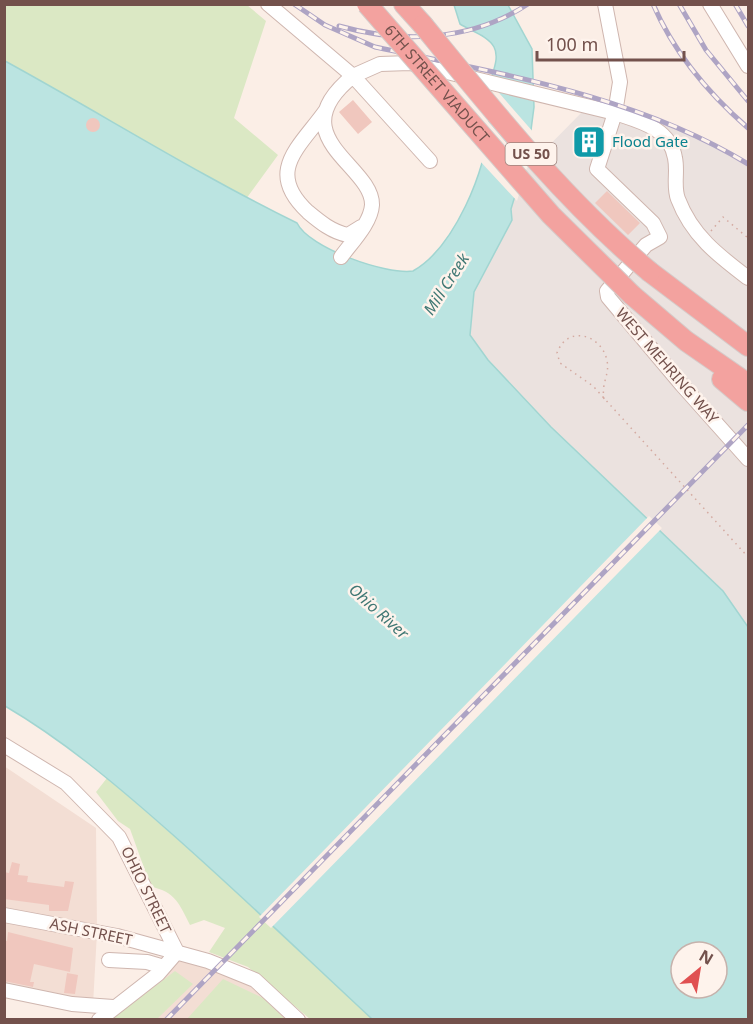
<svg xmlns="http://www.w3.org/2000/svg" width="753" height="1024" font-family="'Noto Sans',sans-serif">
	<rect width="100%" height="100%" fill="#fbeee6"/>
	<path fill="#f3ded4" d="M4 766 96 828 97 932 93 1005 5 990Z
		M177 952 236 972 298 1020H99Z"/>
	<path fill="#ebe2df" d="M604 101 659 118 710 140 748 164V627L723 591 551 427 488 360 470 335 474 292 512 216 511 209 522 173 582 112Z"/>
	<path fill="#dbe8c4" d="M5 5H247L266 21 234 118 278 155 246 199 5 61Z
		M107 778 222 878 372 1019H310L248 967 209 952 225 928 204 920 190 925C180 905 175 891 151 887L130 829 118 821 96 792Z
		M175 971 193 984 157 1019H112Z
		M223 979 263 998 285 1019H187Z"/>
	<path fill="#bbe4e1" stroke="#a1d5d1" stroke-width="1.5" fill-rule="evenodd" d="M454 5H508L532 49 534 107 528 153 511 209 512 220 474 292 470 335 488 360 551 427 723 591 748 627V1019H372C303 955 235 889 164 827 114 783 63 740 5 706V61C102 114 197 174 297 223 309 248 386 275 413 271 454 248 487 169 489 124 489 113 487 102 488 92 489 78 501 60 494 47 488 36 471 31 460 24ZM681 952H717V988H681Z"/>
	<path fill="#fbeee6" d="M487 79 534 133 531 154 485 90Z
		M486 119 527 167 517 201 479 160Z
		M649 516 662 528 271 928 259 917Z"/>
	<path fill="#f0c7be" d="M353 100 372 122 358 134 339 112Z
		M86 125a7 7 0 1 1 14 0a7 7 0 1 1-14 0Z
		M607 191 640 223 628 235 595 203Z
		M12 862 20 864 18 875 28 876 27 882 64 887 65 881 74 882 68 911H49V905L4 899V872L9 873Z
		M8 932 73 948 70 972 34 964 30 982H34L33 987 4 981V940L7 941Z
		M67 973 78 975 75 994 64 993Z"/>
	<g fill="none" stroke-linecap="round" stroke-linejoin="round">
		<defs>
			<path id="minor" d="M268 4 353 76C278 137 373 165 372 205 371 223 351 243 341 257
				M605 4 620 82 615 113C639 121 670 128 675 158 678 172 673 186 678 199 692 236 719 256 748 278
				M710 4 748 66
				M326 110C300 147 264 171 308 212 320 222 332 232 348 235L361 227
				M430 161 353 76 380 64 410 63 615 113 597 169 653 223 660 237 646 245 607 291 608 297 682 385 748 459
				M4 745 66 783 119 837 177 952
				M4 915 117 936 208 961 255 980 298 1020
				M109 960 147 962 164 967
				M4 990 72 1004 113 1007
				M99 1020 158 974 177 952"/>
			<path id="highway" d="M404 4 423 25
				M650 272 748 346
				M632 295 686 341 748 384
				M722 379 748 401"/>
		</defs>
		<use href="#minor" stroke="#cfb6af" stroke-width="16"/>
		<use href="#highway" stroke="#d5cbc9" stroke-width="22"/>
		<path stroke="#d4aaa1" stroke-width="1.5" stroke-dasharray="1.5 4.5" stroke-linecap="butt" d="M711 231 723 217 748 238
			M604 399C601 383 610 374 607 361 603 336 568 323 557 353L560 363 593 386 748 557"/>
		<use href="#minor" stroke="#fff" stroke-width="14"/>
		<use href="#highway" stroke="#f3a29f" stroke-width="20"/>
		<defs>
			<path id="rail" d="M294 4 325 25 375 47C502 74 637 96 748 164
				M653 4C674 53 709 94 748 128
				M679 4 706 50 748 101
				M735 4 748 26
				M339 26C403 44 472 41 528 4
				M166 1020 748 425"/>
		</defs>
		<use href="#rail" stroke="#aea4c4" stroke-width="5"/>
		<use href="#rail" stroke="#fef3ec" stroke-width="3" stroke-dasharray="9" stroke-linecap="butt"/>
		<defs>
			<g id="highway-bridge">
				<path id="s1" d="M367 4 551 215 632 295"/>
				<path d="M423 25C494 112 564 200 650 272"/>
			</g>
		</defs>
		<use href="#highway-bridge" stroke="#d5cbc9" stroke-width="22" stroke-linecap="butt"/>
		<use href="#highway-bridge" stroke="#f3a29f" stroke-width="20"/>
	</g>
	<defs>
		<symbol id="building-square" viewBox="-11 -11 22 22"><rect x="-9" y="-9" width="18" height="18" rx="4" fill="#0f9aa8" stroke="#fef3ec"/><path d="M-4-6H4V6H1V3H-1V6H-4ZM-2.5-4.3h1.7v1.8h-1.7ZM.8-4.3h1.7v1.8H.8ZM-2.5-1h1.7V.8h-1.7ZM.8-1h1.7V.8H.8Z" fill="#fff"/></symbol>
	</defs>
	<g fill-rule="evenodd">
		<use href="#building-square" x="570" y="123" width="38" height="38"/>
	</g>
	<g text-anchor="middle" stroke-width="5" stroke-linejoin="round" paint-order="stroke">
		<rect fill="#fef3ec" stroke="#9d827c" stroke-width="1.5" x="505.5" y="143" width="51" height="22" rx="4.5"/>
		<g font-size="14" font-weight="bold" fill="#73514c">
			<text x="531" y="159">US 50</text>
		</g>
		<g font-size="15" fill="#73514c" stroke="#fef3ec">
			<text dy="5" stroke="none"><textPath href="#s1" startOffset="106">6TH STREET VIADUCT</textPath></text>
			<text transform="translate(667 366) rotate(49)" y="5">WEST MEHRING WAY</text>
			<text transform="translate(146 890) rotate(64)" y="5">OHIO STREET</text>
			<text transform="translate(91 932) rotate(12)" y="5">ASH STREET</text>
		</g>
		<g font-size="15" fill="#0d838f" stroke="#fef3ec" text-anchor="start">
			<text x="612" y="147">Flood Gate</text>
		</g>
		<g font-size="16" font-style="italic" fill="#407874" stroke="#fef3ec">
			<text transform="translate(446 284) rotate(-57)" y="6">Mill Creek</text>
			<text transform="translate(379 611) rotate(42)" y="6">Ohio River</text>
		</g>
	</g>
	<rect width="753" height="1024" fill="none" stroke="#73514c" stroke-width="12"/>
	<g transform="translate(699 970) rotate(30)"><circle r="28" fill="#fef3ec" stroke="#c6b2ac" stroke-width="1.5"/>
	<path d="M0-4.5L10 22L0 15L-10 22Z" fill="#e05051"/>
	<text y="-9" font-size="16" font-weight="bold" text-anchor="middle" fill="#73514c">N</text>
	</g>
	<path d="M537 51v9h147v-9" fill="none" stroke="#73514c" stroke-width="3"/>
	<text x="546" y="51" font-size="18" fill="#73514c" stroke="#fef3ec" stroke-width="4.5" paint-order="stroke">100 m</text>
</svg>
